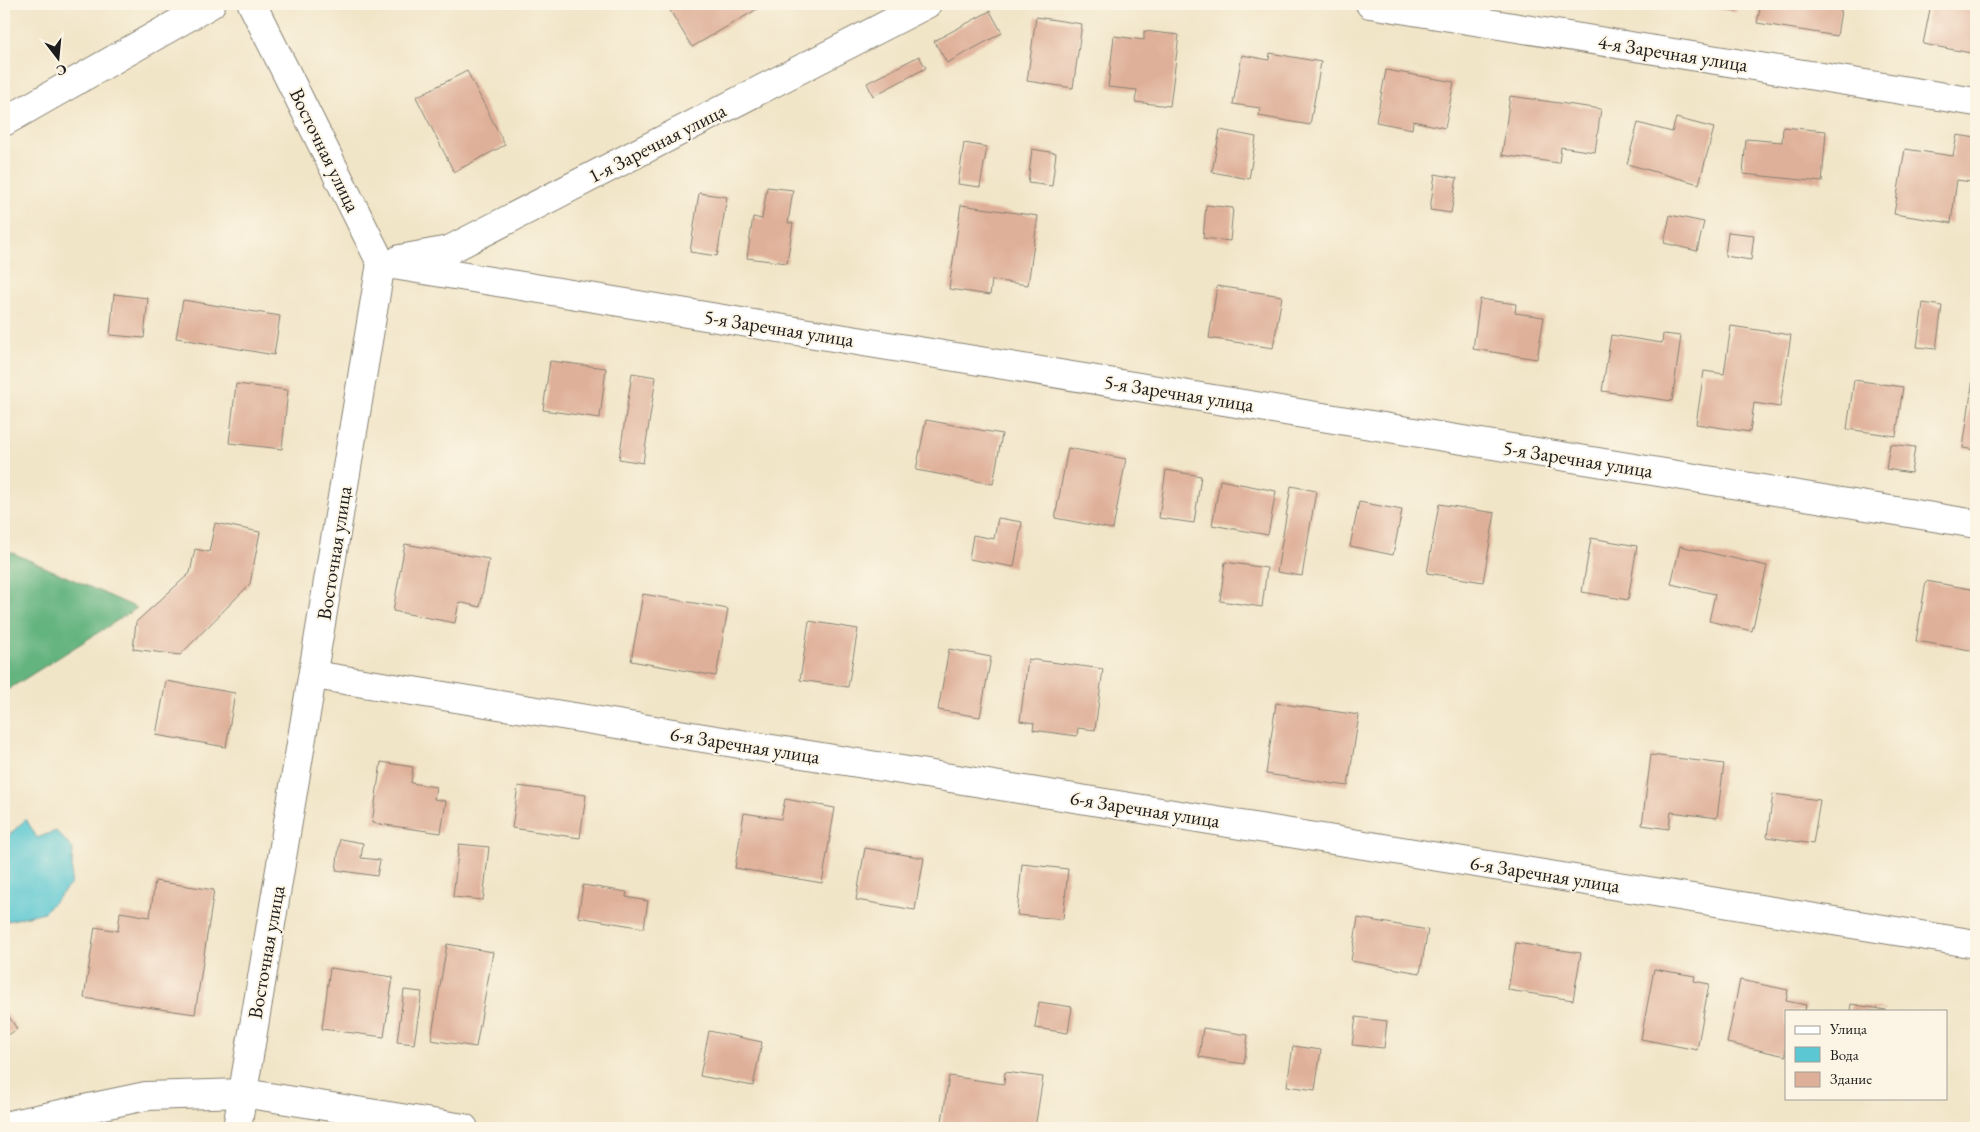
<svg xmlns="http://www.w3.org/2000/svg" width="1980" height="1132" font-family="'EB Garamond',serif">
	<rect width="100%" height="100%" fill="#fcf5e5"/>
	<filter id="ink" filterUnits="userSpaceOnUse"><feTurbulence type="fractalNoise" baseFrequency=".02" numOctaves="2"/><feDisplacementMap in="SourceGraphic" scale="10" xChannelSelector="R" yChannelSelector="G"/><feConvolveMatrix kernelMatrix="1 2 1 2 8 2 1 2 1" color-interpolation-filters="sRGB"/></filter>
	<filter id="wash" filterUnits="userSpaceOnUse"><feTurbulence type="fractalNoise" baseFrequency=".0096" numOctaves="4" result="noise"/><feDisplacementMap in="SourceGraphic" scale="20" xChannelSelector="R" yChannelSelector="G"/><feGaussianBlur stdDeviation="1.12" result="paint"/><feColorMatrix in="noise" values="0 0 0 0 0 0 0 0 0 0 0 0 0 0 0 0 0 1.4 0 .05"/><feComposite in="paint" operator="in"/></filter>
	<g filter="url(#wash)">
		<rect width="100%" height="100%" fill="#f1e5c8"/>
		<path fill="#64b47f" stroke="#40684e" d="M4 549 137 608 4 692Z"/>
		<path fill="#5ac7d2" stroke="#3b7277" d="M26 819 37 838 56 831 73 849 71 884 44 912 8 921 4 917V840Z"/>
		<g id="blocks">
			<path fill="#dfb099" d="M666 4H766L692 47Z
				M1694 4H1737L1736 12Z
				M1761 4H1842L1837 36 1757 23Z
				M1931 4H1976V54L1923 44Z
				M990 11 1002 33 947 63 934 41Z
				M1036 17 1082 24 1073 88 1027 81Z
				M1144 31 1179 35 1170 106 1135 102 1137 90 1108 87 1114 36 1144 40Z
				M1270 53 1321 62 1310 125 1259 116 1260 108 1233 104 1242 55 1269 60Z
				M919 56 926 68 873 96 867 83Z
				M1386 70 1454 82 1445 128 1413 121 1412 129 1376 122Z
				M467 71 505 145 454 172 416 97Z
				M1510 96 1601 109 1595 152 1561 147 1559 163 1502 155Z
				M1676 118 1714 128 1699 184 1627 164 1638 123 1672 132Z
				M1783 127 1826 131 1822 182 1743 174 1746 139 1782 142Z
				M1220 130 1256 137 1249 179 1212 172Z
				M1957 135 1976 138V151L1971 182 1957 180 1951 223 1894 214 1905 149 1953 156Z
				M964 143 987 147 980 187 958 184Z
				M1032 149 1056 153 1052 186 1028 183Z
				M1435 174 1457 178 1451 213 1430 210Z
				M767 187 793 190 788 223H793L787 263 747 258 753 217 762 219Z
				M699 193 727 197 717 256 690 252Z
				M961 205 1038 216 1028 285 992 280 990 295 949 289Z
				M1206 205 1233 208 1230 241 1203 238Z
				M1670 215 1704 222 1697 251 1664 243Z
				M1728 232 1754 235 1751 260 1725 256Z
				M1217 286 1282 296 1273 348 1209 338Z
				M114 294 148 298 144 338 110 335Z
				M1480 299 1516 304 1515 313 1544 317 1537 359 1473 349Z
				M183 300 280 316 274 355 176 338Z
				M1923 303 1942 306 1936 349 1917 347Z
				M1731 326 1791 335 1780 407 1754 403 1750 432 1696 424 1704 371 1724 374Z
				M1663 334 1681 336 1672 401 1602 391 1611 335 1662 343Z
				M550 361 606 368 600 418 543 410Z
				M1975 365H1976V450L1963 448Z
				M632 373 656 377 643 463 619 459Z
				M1854 380 1903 387 1896 436 1847 429Z
				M236 384 288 390 282 449 229 443Z
				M926 420 1002 434 993 484 916 470Z
				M1890 444 1915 447 1911 473 1886 469Z
				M1068 448 1126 459 1113 529 1055 518Z
				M1166 470 1201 476 1194 523 1159 518Z
				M1220 480 1276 491 1268 535 1212 525Z
				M1291 486 1316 491 1302 576 1277 572Z
				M1359 502 1402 510 1393 555 1350 546Z
				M1439 504 1495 513 1483 582 1427 573Z
				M998 518 1022 522 1014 567 969 559 973 535 994 539Z
				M215 523 260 532 250 584 180 655 133 649 136 622 190 573 195 549 209 552Z
				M1591 538 1637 546 1628 600 1582 592Z
				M405 544 489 559 480 607 459 602 455 623 393 611Z
				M1680 546 1767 566 1752 631 1709 621 1715 594 1671 584Z
				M1225 562 1267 568 1262 607 1220 601Z
				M1926 581 1976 590V651L1916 641Z
				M643 594 728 609 716 676 631 661Z
				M809 621 858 629 848 687 800 680Z
				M949 649 991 657 980 717 938 710Z
				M1028 659 1103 669 1095 730 1078 728 1077 736 1033 730 1034 723 1020 721Z
				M166 681 235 693 226 747 156 735Z
				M1276 703 1359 715 1348 786 1266 774Z
				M1651 755 1724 764 1717 818 1671 812 1669 829 1642 825Z
				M381 762 413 767 411 783 436 787 434 799 446 801 441 833 372 823Z
				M518 786 586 795 580 838 512 828Z
				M1773 794 1820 800 1813 844 1767 837Z
				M785 799 835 808 822 883 735 868 744 813 781 819Z
				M340 839 363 843 361 858 380 860 377 876 336 870Z
				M459 844 489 847 483 900 453 897Z
				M865 848 924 858 915 910 856 900Z
				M1022 864 1068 869 1063 919 1017 915Z
				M155 881 214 890 195 1014 84 998 95 927 118 931 120 912 150 917Z
				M583 885 627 892 626 897 648 901 644 928 578 917Z
				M1358 918 1428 930 1420 973 1351 961Z
				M1516 943 1581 953 1573 1000 1508 990Z
				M447 944 493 952 476 1047 431 1040Z
				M330 968 393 977 384 1037 322 1029Z
				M1654 969 1695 976 1694 981 1709 984 1697 1050 1641 1039Z
				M1740 980 1788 990 1786 1001 1806 1005 1805 1011H1786V1056L1727 1043Z
				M404 990 422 992 414 1044 397 1042Z
				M1039 1002 1072 1007 1068 1033 1035 1028Z
				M1851 1004 1886 1010V1011H1850Z
				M4 1009 17 1029 4 1038Z
				M1356 1017 1387 1021 1384 1048 1352 1045Z
				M1203 1028 1248 1035 1244 1064 1199 1057Z
				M709 1031 762 1042 753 1086 700 1076Z
				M1293 1046 1321 1050 1315 1090 1287 1086Z
				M1005 1072 1043 1077 1035 1128H941L949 1076 1004 1084Z"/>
		</g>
	</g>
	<g filter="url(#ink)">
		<use href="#blocks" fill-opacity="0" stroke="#868072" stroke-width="1"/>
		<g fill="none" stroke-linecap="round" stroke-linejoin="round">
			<defs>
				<path id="minor" d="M1370 4 1976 102
					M4 122 211 4
					M400 259 449 250 927 4
					M381 263 1976 524
					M314 675 1976 944
					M4 1126 146 1096 243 1093 464 1128
					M237 1128 381 263 252 4"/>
			</defs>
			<use href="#minor" stroke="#868072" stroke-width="30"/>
			<use href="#minor" stroke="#fff" stroke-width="28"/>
		</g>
	</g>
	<g text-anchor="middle" stroke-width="4" stroke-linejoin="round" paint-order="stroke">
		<g font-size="20" fill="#1c1c1c" stroke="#fcf5e5">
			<text transform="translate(1673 53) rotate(9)" y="7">4-я Заречная улица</text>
			<text transform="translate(657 143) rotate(-27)" y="7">1-я Заречная улица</text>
			<text transform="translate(325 150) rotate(64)" y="7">Восточная улица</text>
			<text transform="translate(779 328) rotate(9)" y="7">5-я Заречная улица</text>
			<text transform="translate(1179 393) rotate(9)" y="7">5-я Заречная улица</text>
			<text transform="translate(1578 459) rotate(9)" y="7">5-я Заречная улица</text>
			<text transform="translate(334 553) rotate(-81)" y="7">Восточная улица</text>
			<text transform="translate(745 745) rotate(9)" y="7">6-я Заречная улица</text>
			<text transform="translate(1145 809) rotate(9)" y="7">6-я Заречная улица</text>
			<text transform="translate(1545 874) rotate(9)" y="7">6-я Заречная улица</text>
			<text transform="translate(266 952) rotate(-80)" y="7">Восточная улица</text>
		</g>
	</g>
	<rect width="1980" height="1132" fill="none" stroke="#fcf5e5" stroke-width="20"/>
	<rect x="1785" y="1010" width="162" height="90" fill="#fcf5e5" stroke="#a29e95"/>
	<rect x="1795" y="1026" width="25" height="8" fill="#ffffff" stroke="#a29e95"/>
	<text x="1830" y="1034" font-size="15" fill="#1c1c1c">Улица</text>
	<rect x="1795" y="1047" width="25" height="15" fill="#5ac7d2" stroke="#a29e95"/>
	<text x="1830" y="1060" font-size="15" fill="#1c1c1c">Вода</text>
	<rect x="1795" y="1072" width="25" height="15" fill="#dfb099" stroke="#a29e95"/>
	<text x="1830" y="1084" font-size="15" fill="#1c1c1c">Здание</text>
	<g transform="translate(58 58) rotate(164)" stroke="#fcf5e5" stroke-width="4" paint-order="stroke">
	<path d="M0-4L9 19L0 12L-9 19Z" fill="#1c1c1c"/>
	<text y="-8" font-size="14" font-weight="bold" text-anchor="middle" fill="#1c1c1c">С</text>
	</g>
</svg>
